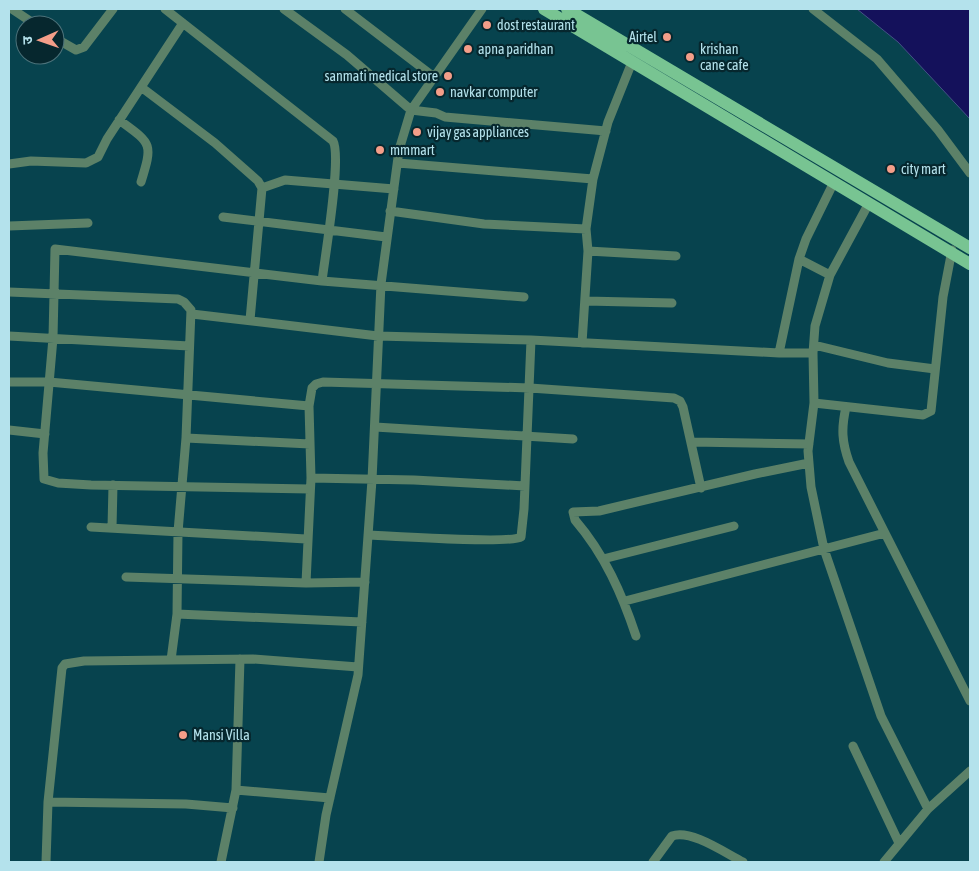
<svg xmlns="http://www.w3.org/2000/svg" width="979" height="871" font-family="'Asap Condensed','Noto Sans Devanagari',sans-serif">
	<rect width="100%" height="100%" fill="#07434e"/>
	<path fill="#14115b" stroke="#445086" d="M857 9H970V119L898 42Z"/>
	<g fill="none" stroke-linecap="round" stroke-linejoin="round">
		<path stroke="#5c8168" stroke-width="9" d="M12 9 36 25
			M165 9 333 141C342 157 325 256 322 281
			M284 9 347 55 411 110 436 113 445 117 606 131
			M345 9 434 77
			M813 9 877 59 938 130 970 173
			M55 38 76 50 84 47 113 9
			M141 87 215 143 258 181 262 188 285 180 394 189
			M119 120C152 144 153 143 141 182
			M398 163 593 179
			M9 164 31 161 86 163 98 157 107 139 183 23
			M869 203 830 275 815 326 813 353 814 403 808 451 811 487 824 549 881 716 928 809
			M390 211 484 224 586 229
			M223 217 386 237
			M9 226 88 223
			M588 251 676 256
			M799 259 830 275
			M9 292 178 299 184 302 191 310 186 438 178 532 177 614 171 660
			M586 301 672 303
			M192 314 378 336 531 340 779 353
			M250 320 262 188
			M9 336 189 346
			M582 343 588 251 586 229 593 179 608 122 632 62
			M814 345 888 363 935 369
			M813 353H779L799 259 806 239 834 182
			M9 382H49L309 406
			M814 403 923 415 931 411 943 297 952 250
			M846 407C841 429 842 442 849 462L970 701
			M375 427 573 439
			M9 430 45 434
			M186 438 310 444
			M692 442 809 444
			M311 478 414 480 525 486
			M310 489 91 485 58 483 44 479 43 453 53 338 55 249 322 281 524 297
			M91 527 306 539
			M112 528 113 485
			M368 535C390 536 510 544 521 537L524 509 531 340
			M603 559 734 526
			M126 577 306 583 365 582
			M306 583 311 478 309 406 312 388 316 384 323 382 530 388 674 398 680 401 683 407 701 488
			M625 601 885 533
			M177 614 362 622
			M636 636C622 594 605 555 575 520L573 512 599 511 755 474 809 463
			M853 746 899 843
			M236 790 330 798
			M48 802 186 804 233 808
			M46 862 48 802 62 668 65 664 84 661 253 659 358 667
			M221 862 236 790 240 659
			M319 862 326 815 358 675 372 480 381 284 399 150 411 110 482 9
			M653 862 672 836C691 829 725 853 743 862
			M884 862 928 809 970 771"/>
		<path stroke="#78c492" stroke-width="12" d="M544 9 970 264
			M567 9 970 248"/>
	</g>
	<g fill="#f49e89" stroke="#06272e" stroke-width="2">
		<circle cx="487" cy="25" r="5"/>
		<circle cx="667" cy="37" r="5"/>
		<circle cx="468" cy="49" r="5"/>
		<circle cx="690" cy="57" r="5"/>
		<circle cx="448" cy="76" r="5"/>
		<circle cx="440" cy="92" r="5"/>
		<circle cx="417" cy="132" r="5"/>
		<circle cx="380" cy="150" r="5"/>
		<circle cx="891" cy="169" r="5"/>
		<circle cx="183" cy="735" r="5"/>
	</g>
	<g text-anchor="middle" stroke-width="4.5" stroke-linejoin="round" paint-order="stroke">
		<g font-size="14" fill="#b4e2ec" stroke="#06272e" text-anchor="start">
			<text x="497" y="30">dost restaurant</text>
			<text x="657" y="42" text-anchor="end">Airtel</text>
			<text x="478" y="54">apna paridhan</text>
			<text x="700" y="54">krishan<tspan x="700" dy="16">cane cafe</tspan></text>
			<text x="438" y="81" text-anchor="end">sanmati medical store</text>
			<text x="450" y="97">navkar computer</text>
			<text x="427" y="137">vijay gas appliances</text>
			<text x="390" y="155">mmmart</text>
			<text x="901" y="174">city mart</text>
			<text x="193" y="740">Mansi Villa</text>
		</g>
	</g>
	<rect width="979" height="871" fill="none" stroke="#b4e2ec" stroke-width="20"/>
	<g transform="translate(40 40) rotate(268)"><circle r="24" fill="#06272e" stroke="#4c727a"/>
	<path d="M0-4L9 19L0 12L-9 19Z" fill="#f49e89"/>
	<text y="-8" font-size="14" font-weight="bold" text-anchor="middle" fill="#b4e2ec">उ</text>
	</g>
</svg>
